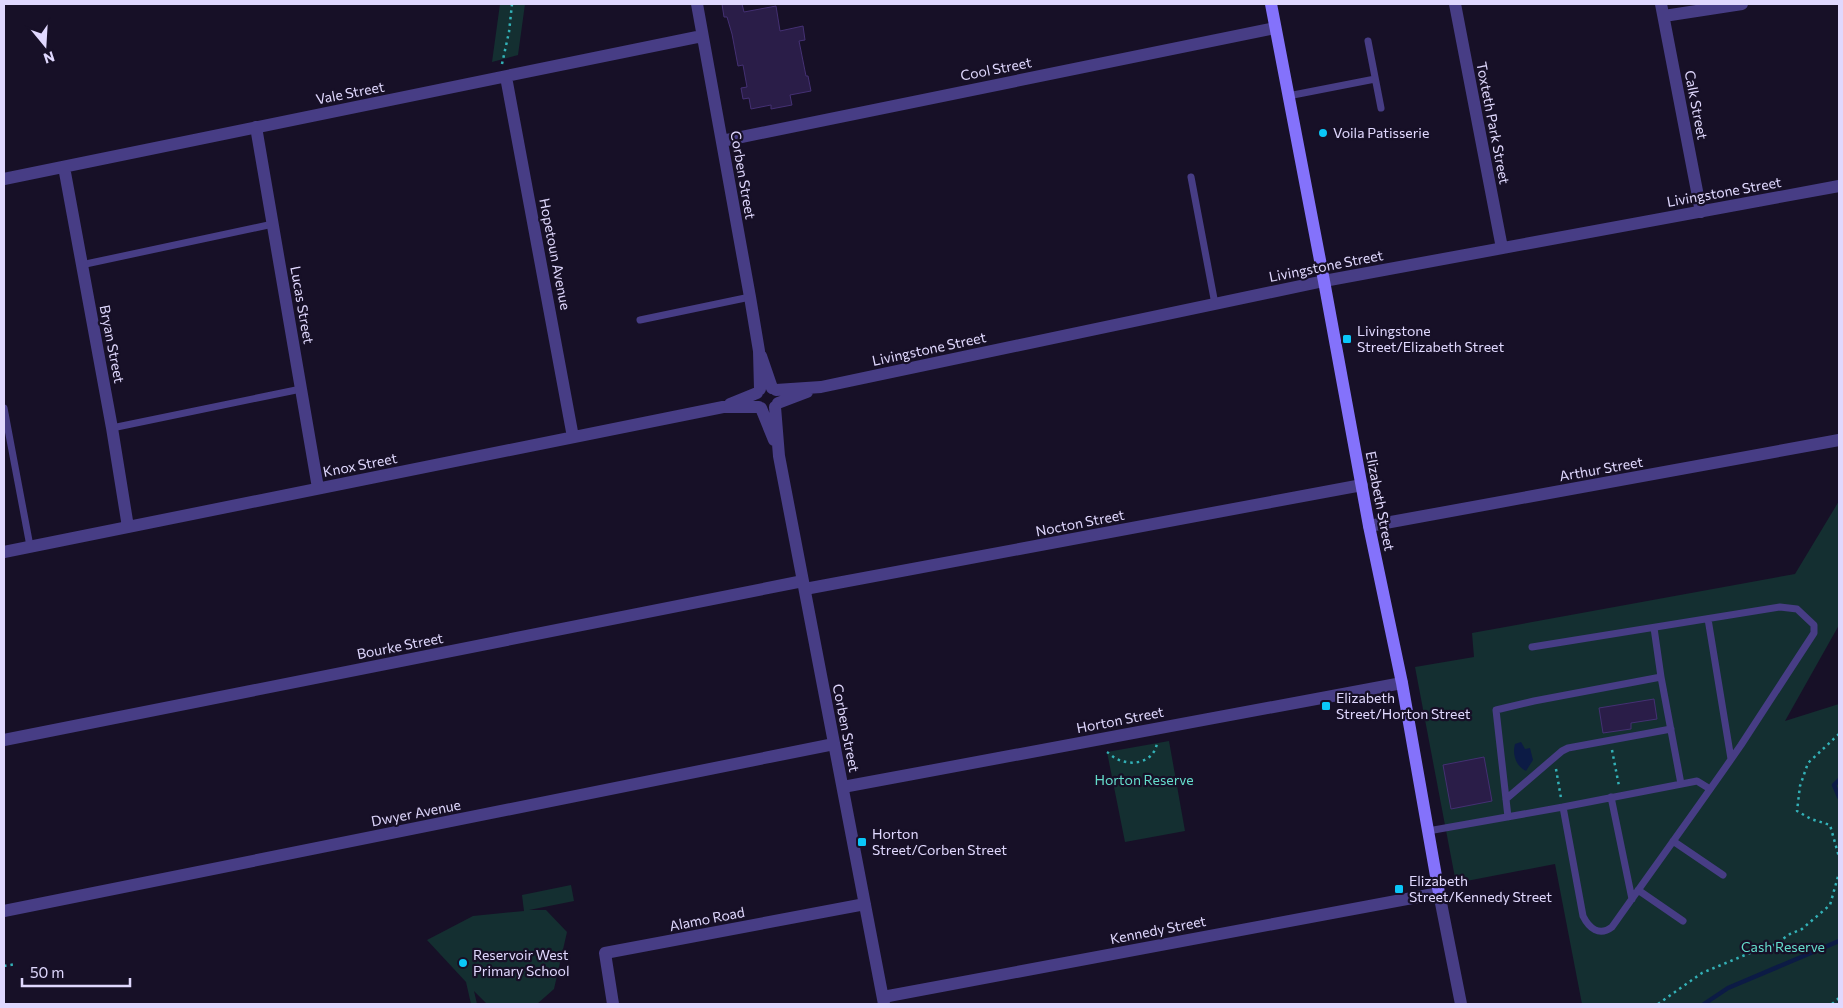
<svg xmlns="http://www.w3.org/2000/svg" width="1843" height="1008" font-family="Commissioner,sans-serif">
	<rect width="100%" height="100%" fill="#171027"/>
	<path fill="#142f31" d="M500 4H525L518 55 492 62Z
		M1839 501V625L1785 721 1839 704V1004H1582L1555 864 1456 883 1415 667 1474 657 1472 633 1795 574Z
		M1169 741 1185 831 1125 842 1107 752Z
		M571 885 574 901 529 910H546L567 932 554 989 537 1004H487L474 991 477 1004H471L466 982 427 940 473 916 524 911 522 895Z"/>
	<path fill="#0c1b45" d="M1521 742 1525 749 1530 748 1533 760 1526 771C1516 766 1512 755 1515 744Z"/>
	<g fill="none" stroke-linecap="round" stroke-linejoin="round">
		<path stroke="#0c1b45" stroke-width="4.5" d="M1839 780 1834 785 1839 797
			M1704 1004 1728 988 1839 941"/>
	</g>
	<path fill="#2a1d48" stroke="#443073" d="M722 4H742L744 12 776 6 780 31 803 26 805 40 799 41 806 76H808L811 91 790 95 792 105 771 109V105L751 109 749 98 743 99 741 88 747 87 743 65 738 66 732 34 727 17H724Z
		M1654 699 1657 719 1631 723V729L1603 733 1599 708Z
		M1484 757 1492 801 1451 809 1443 765Z"/>
	<g fill="none" stroke-linecap="round" stroke-linejoin="round">
		<path stroke="#33b1b7" stroke-width="2.5" stroke-dasharray="2.5 4" stroke-linecap="butt" d="M502 64 509 32 512 4
			M1839 734 1808 763 1800 786 1797 811 1811 819 1830 825 1839 857
			M1612 750 1619 786
			M1107 752C1110 754 1114 758 1117 759 1133 767 1154 762 1157 743
			M1556 769 1561 798
			M4 966 16 964
			M1658 1004 1702 973 1750 953 1768 949 1790 934 1802 929 1830 905 1839 873
			M1832 1004 1839 998"/>
		<path stroke="#473d85" stroke-width="7" d="M1368 41 1381 108
			M1288 96 1375 79
			M1191 177 1215 304
			M81 265 273 224
			M640 320 750 297
			M4 408 30 546
			M112 428 301 389
			M1708 619 1731 759
			M1654 628 1661 677 1681 784
			M1532 647 1780 607 1797 609 1814 625V633L1741 745C1699 806 1655 866 1612 927 1599 937 1589 928 1583 916L1563 807 1697 781 1710 789
			M1611 797 1632 899
			M1506 799 1562 751 1568 748 1671 729
			M1508 817 1496 710 1534 701 1661 677
			M1428 831 1563 807
			M1673 841 1723 875
			M1638 890 1683 921"/>
		<path stroke="#473d85" stroke-width="12" d="M697 4 750 297 759 351 760 389
			M1455 4 1502 248
			M1661 4 1701 212
			M1664 16 1742 4
			M506 77 573 437
			M256 127 318 488
			M722 141 1275 28
			M64 167 112 428 128 527
			M4 179 702 36
			M761 356 772 388
			M776 390 821 387 1324 281 1839 186
			M778 403 807 392
			M730 404 757 393
			M775 407 779 456 884 1004
			M761 408 774 440
			M1369 526 1839 440
			M4 552 723 407H759
			M805 589 1362 485
			M4 740 803 581
			M843 787 1402 683
			M4 911 834 744
			M883 997 1439 893 1461 1004
			M613 1004 605 953 865 904"/>
		<path stroke="#8472fb" stroke-width="12" d="M1271 4 1324 281 1369 526 1402 683 1439 893"/>
	</g>
	<g fill="#0ac7f8" stroke="#171027" stroke-width="2">
		<circle cx="1323" cy="133" r="5"/>
		<rect x="1342" y="334" width="10" height="10" rx="2.5"/>
		<rect x="1321" y="701" width="10" height="10" rx="2.5"/>
		<rect x="857" y="837" width="10" height="10" rx="2.5"/>
		<rect x="1394" y="884" width="10" height="10" rx="2.5"/>
		<circle cx="463" cy="963" r="5"/>
	</g>
	<g text-anchor="middle" stroke-width="4.5" stroke-linejoin="round" paint-order="stroke">
		<g font-size="14" fill="#e0d8fe" stroke="#171027">
			<text transform="translate(996 69) rotate(-11)" y="5">Cool Street</text>
			<text transform="translate(350 93) rotate(-11)" y="5">Vale Street</text>
			<text transform="translate(1696 105) rotate(79)" y="5">Calk Street</text>
			<text transform="translate(1493 123) rotate(79)" y="5">Toxteth Park Street</text>
			<text transform="translate(743 175) rotate(80)" y="5">Corben Street</text>
			<text transform="translate(1724 192) rotate(-10)" y="5">Livingstone Street</text>
			<text transform="translate(555 254) rotate(79)" y="5">Hopetoun Avenue</text>
			<text transform="translate(1326 266) rotate(-11)" y="5">Livingstone Street</text>
			<text transform="translate(302 305) rotate(80)" y="5">Lucas Street</text>
			<text transform="translate(112 344) rotate(79)" y="5">Bryan Street</text>
			<text transform="translate(929 349) rotate(-12)" y="5">Livingstone Street</text>
			<text transform="translate(360 465) rotate(-11)" y="5">Knox Street</text>
			<text transform="translate(1601 469) rotate(-10)" y="5">Arthur Street</text>
			<text transform="translate(1380 501) rotate(79)" y="5">Elizabeth Street</text>
			<text transform="translate(1080 523) rotate(-11)" y="5">Nocton Street</text>
			<text transform="translate(400 646) rotate(-11)" y="5">Bourke Street</text>
			<text transform="translate(1120 720) rotate(-11)" y="5">Horton Street</text>
			<text transform="translate(846 728) rotate(79)" y="5">Corben Street</text>
			<text transform="translate(416 813) rotate(-11)" y="5">Dwyer Avenue</text>
			<text transform="translate(707 919) rotate(-11)" y="5">Alamo Road</text>
			<text transform="translate(1158 930) rotate(-11)" y="5">Kennedy Street</text>
		</g>
		<g font-size="14" fill="#e0d8fe" stroke="#171027" text-anchor="start">
			<text x="1333" y="138">Voila Patisserie</text>
			<text x="1357" y="336">Livingstone<tspan x="1357" dy="16">Street/Elizabeth Street</tspan></text>
			<text x="1336" y="703">Elizabeth<tspan x="1336" dy="16">Street/Horton Street</tspan></text>
			<text x="872" y="839">Horton<tspan x="872" dy="16">Street/Corben Street</tspan></text>
			<text x="1409" y="886">Elizabeth<tspan x="1409" dy="16">Street/Kennedy Street</tspan></text>
			<text x="473" y="960">Reservoir West<tspan x="473" dy="16">Primary School</tspan></text>
		</g>
		<g font-size="14" fill="#65ddcc" stroke="#171027">
			<text x="1144" y="785">Horton Reserve</text>
			<text x="1783" y="952">Cash Reserve</text>
		</g>
	</g>
	<rect width="1843" height="1008" fill="none" stroke="#e0d8fe" stroke-width="10"/>
	<g transform="translate(45 45) rotate(162)" stroke="#171027" stroke-width="4" paint-order="stroke">
	<path d="M0-4L9 19L0 12L-9 19Z" fill="#e0d8fe"/>
	<text y="-8" font-size="14" font-weight="bold" text-anchor="middle" fill="#e0d8fe">N</text>
	</g>
	<path d="M22 978v8h108v-8" fill="none" stroke="#e0d8fe" stroke-width="2.5"/>
	<text x="30" y="978" font-size="15" fill="#e0d8fe" stroke="#171027" stroke-width="4" paint-order="stroke">50 m</text>
</svg>
